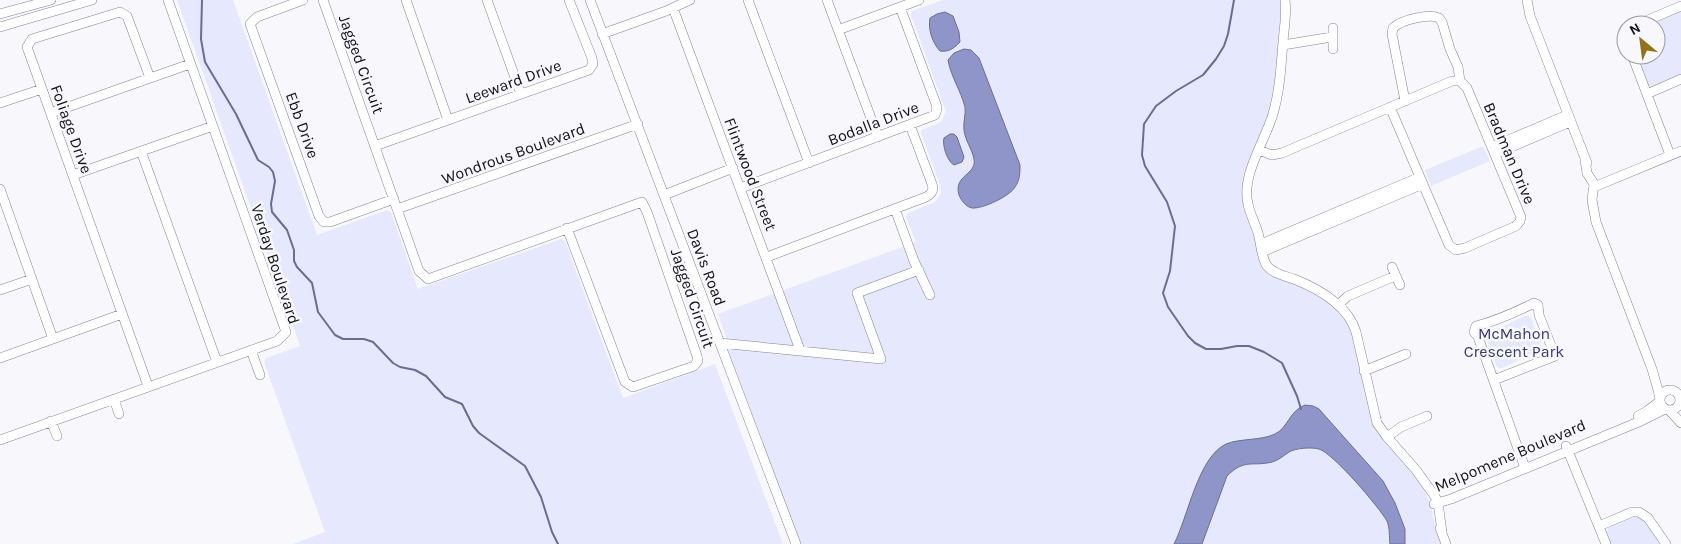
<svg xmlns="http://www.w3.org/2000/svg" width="1681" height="544" font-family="Karla,sans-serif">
	<rect width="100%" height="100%" fill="#f8f8fc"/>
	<path fill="#e6e9fe" d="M177 0H233L317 235 387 210 391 212 418 289 561 239 565 241 623 398 715 364 783 544H293L325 532 264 362 266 358 300 346Z
		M943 0H1281L1282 7 1275 91 1244 205 1254 236 1259 259 1298 285 1329 303 1346 318 1352 334 1372 421 1383 440 1419 480 1431 504 1433 518 1442 544H1405V529L1383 481 1328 418C1315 405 1303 400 1290 417 1286 422 1283 428 1278 432 1268 441 1243 439 1230 443 1223 445 1216 450 1211 456 1207 462 1204 470 1201 476 1191 498 1185 522 1174 544H796L720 343H728L718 314 916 242 906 217 908 213 935 202 941 193 940 185 921 133 922 130 941 122 946 112 911 15 912 11Z
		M1681 10V76L1652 87 1647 85 1636 55H1656V25H1645Z
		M1483 146 1490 161 1431 186 1425 170Z
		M1525 316H1529L1531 318 1541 346V350L1502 368H1498L1496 365 1486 337 1487 333Z
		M1308 448 1320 449 1337 460 1376 505 1388 523 1390 544H1202L1227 476C1244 459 1251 466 1271 462 1279 460 1284 453 1292 451 1297 449 1303 449 1308 448Z
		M1633 516H1641L1662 544H1610L1606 534 1608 527Z"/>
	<path fill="#8f95c9" stroke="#696d93" d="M945 12 953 16 959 32 960 42C953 49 949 52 940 51 932 42 928 30 930 18L937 14Z
		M964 49 971 50 979 58 1020 165C1020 173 1020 180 1015 187 1010 196 983 209 972 208 966 207 961 200 959 195 953 175 977 175 974 159 972 149 965 140 964 130 963 122 966 114 965 107 961 91 951 77 948 60L954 53Z
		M950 134H954L957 137 964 157 962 162 954 165C947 161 942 145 944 138Z
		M1305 405 1313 406 1319 409 1383 481 1395 503 1405 529V544H1390C1389 537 1390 528 1387 521 1379 507 1333 453 1319 449 1311 447 1296 448 1289 452 1283 456 1279 460 1272 462 1252 467 1245 458 1227 476L1202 544H1174C1188 517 1198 457 1226 444 1241 438 1260 441 1275 434 1288 428 1289 411 1305 405Z"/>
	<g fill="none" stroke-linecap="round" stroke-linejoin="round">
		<path stroke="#696d93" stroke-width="2" d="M202 0 201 39 205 62 236 114 258 160 269 167 273 172 275 181 271 204 272 212 287 230 294 250V261L297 267 312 283 318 312 335 335 343 339H364L373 342 393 363 400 367 415 370 426 376 445 397 462 404 473 426 479 433 525 466 541 497 552 532 558 544
			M1234 0 1228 34 1224 46 1216 59 1203 75 1176 91 1156 106 1144 124 1142 155 1145 166 1167 202 1175 226 1170 271 1163 293 1168 307 1188 336 1195 343 1206 349H1221L1237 346H1249L1264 352 1282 363 1297 396 1301 409"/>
		<defs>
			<path id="minor" d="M303 0 257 17 250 24 319 216 324 222H330L394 199
				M323 0 419 271 428 279 642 202 647 212 697 356 698 361 694 366 633 387 625 382 567 228
				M406 0 448 120
				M487 0 521 94
				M590 0 796 544
				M748 0 809 163
				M827 0 878 137
				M1285 0C1287 14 1284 28 1283 42 1281 66 1280 90 1273 114 1265 141 1241 175 1248 204 1250 214 1255 223 1258 233 1261 243 1261 257 1267 266 1274 274 1285 276 1294 279 1319 289 1348 305 1356 332L1377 423 1387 437 1416 470 1434 495 1438 502 1442 532
				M1527 0 1530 16 1587 163
				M673 8 800 350
				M0 14 51 0
				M1636 25 1681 6
				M0 27 92 0
				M1333 28V49
				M838 30 919 0
				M602 34 666 11 690 0
				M1626 34V40
				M1283 45 1332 37
				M1632 55 1670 155
				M1647 94 1681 79
				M1405 101 1392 34 1393 28C1401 20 1429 13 1439 18L1442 22 1450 49 1458 67 1460 81
				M0 103 42 89
				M1390 107 1449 245 1456 250 1465 248 1516 226 1520 221 1521 217 1467 88 1460 81
				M51 113 190 64
				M375 146 589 70 593 64 592 58 569 0
				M1492 147 1567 115
				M1259 150 1272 155 1282 153 1452 81H1460
				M141 151 217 362
				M1495 154 1570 122
				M1585 160 1587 173 1594 184 1592 200 1596 222 1652 369 1658 390 1660 399
				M73 175 213 126
				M1594 187 1681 151
				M741 188 935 115 937 109 936 104 900 7
				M0 189 53 339
				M664 195 733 168
				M397 209 638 124
				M895 209 914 261 930 295
				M1261 244 1420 177
				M1262 252 1423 184
				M767 257 926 197C932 194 934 190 932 184L910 125
				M1392 267 1400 285
				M0 290 32 279
				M1338 305 1348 296 1395 276
				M720 343 881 359 857 293 919 270
				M251 350 260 375
				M0 358 122 314
				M1364 371 1406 354
				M1494 380 1555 356 1539 315 1538 305 1534 303C1516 312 1496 321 1476 326L1474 332 1478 337 1525 468
				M148 386 27 47 32 39 120 12 127 16 150 78
				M1660 400a10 10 0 1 1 20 0a10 10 0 1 1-20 0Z
				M114 399 119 414
				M1669 410 1681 423
				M1638 416 1647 411 1660 401
				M51 421 57 436
				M1387 437 1401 427 1427 416
				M0 440 277 341 286 332 168 0
				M1566 446 1606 544
				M1434 504 1451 499 1641 421 1665 409
				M1599 526 1632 512H1639L1648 518 1666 544
				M1440 528 1446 544"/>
		</defs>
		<use href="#minor" stroke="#818393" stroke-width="10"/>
		<use href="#minor" stroke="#fff" stroke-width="9"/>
	</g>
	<g text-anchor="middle" stroke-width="5" stroke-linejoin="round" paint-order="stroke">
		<g font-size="16" fill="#101116" stroke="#f8f8fc">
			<text transform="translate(362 64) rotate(70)" y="6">Jagged Circuit</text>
			<text transform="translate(513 81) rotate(-20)" y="6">Leeward Drive</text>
			<text transform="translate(873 123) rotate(-21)" y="6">Bodalla Drive</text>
			<text transform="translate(303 125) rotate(70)" y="6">Ebb Drive</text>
			<text transform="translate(72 129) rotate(70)" y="6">Foliage Drive</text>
			<text transform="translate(513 153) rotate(-20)" y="6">Wondrous Boulevard</text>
			<text transform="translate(1510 153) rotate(67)" y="6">Bradman Drive</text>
			<text transform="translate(751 174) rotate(69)" y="6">Flintwood Street</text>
			<text transform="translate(276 264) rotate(72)" y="6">Verday Boulevard</text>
			<text transform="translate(707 267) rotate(69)" y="6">Davis Road</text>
			<text transform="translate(693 298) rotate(71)" y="6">Jagged Circuit</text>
			<text transform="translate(1510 455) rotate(-23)" y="6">Melpomene Boulevard</text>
		</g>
		<g font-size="16" fill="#373878" stroke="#f8f8fc">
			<text x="1514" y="339">McMahon<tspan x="1514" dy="18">Crescent Park</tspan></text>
		</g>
	</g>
	<g transform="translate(1641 40) rotate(331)"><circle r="24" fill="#f8f8fc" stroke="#9b9ca0"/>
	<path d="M0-4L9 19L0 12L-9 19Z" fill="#927117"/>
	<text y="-8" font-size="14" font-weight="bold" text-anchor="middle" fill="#101116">N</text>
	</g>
</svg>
